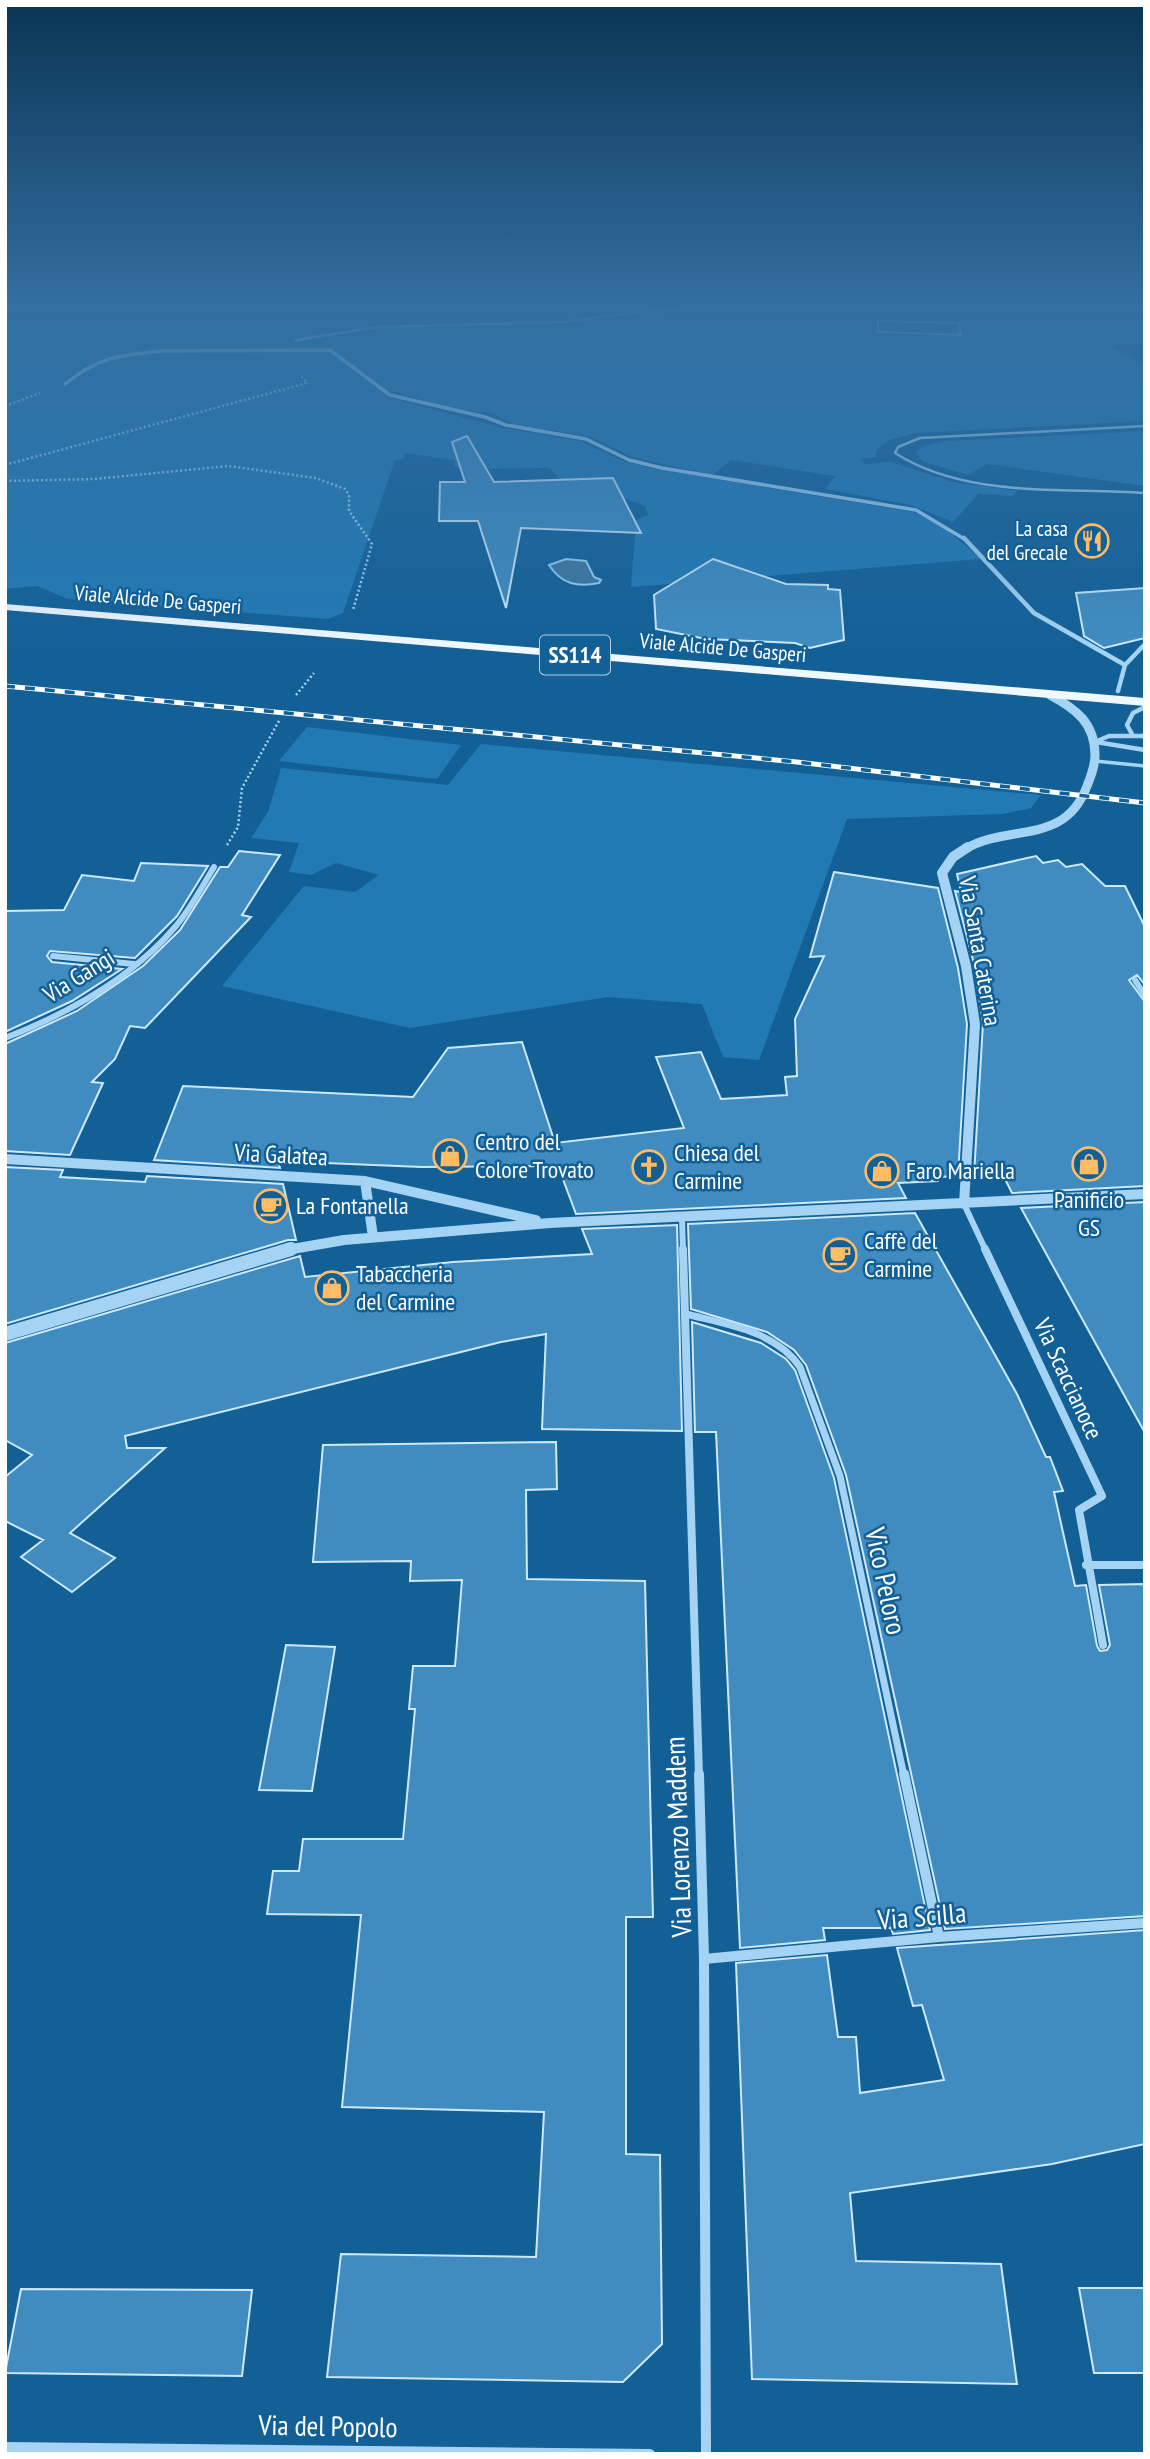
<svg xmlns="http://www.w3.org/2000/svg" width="1150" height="2459" font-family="'PT Sans Narrow',sans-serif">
	<rect width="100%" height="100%" fill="#136097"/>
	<path fill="#227ab4" d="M5 302H1145V343L1108 345 1145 364V421L915 433 887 441 876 451V457L860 459 865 464 891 462 954 482 1018 491 1013 496 978 494 953 522 911 505 825 489 835 476 731 460 712 475 632 457 589 436 515 425 492 413 446 408 384 388 390 395 386 397 503 428 580 441 626 462 656 469 913 512 939 523 981 559 631 587 635 534 629 523 648 515 645 506 624 498 563 491 559 478 550 468 464 469 454 466 455 460 404 453 405 459 395 460 343 613 328 619 68 599 37 586 5 589Z
		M1145 431V486L987 464 968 475 924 462 915 453 923 446 946 441Z
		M307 727 461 745 437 779 279 761Z
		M481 744 1041 795 1031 808 1003 814 847 819 759 1060 723 1057 702 1004 608 997 410 1028 222 986 304 886 355 892 379 875 336 863 311 875 289 872 299 843 251 838 268 812 281 768 448 785Z"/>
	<path fill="#41779e" stroke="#96d1f6" stroke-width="2" d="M878 321 959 323 961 335 878 332Z
		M566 559 586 561 594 577 601 580 599 583C578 587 562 585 549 565Z"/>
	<path fill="#408cc0" stroke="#cce9fd" stroke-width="2" d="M467 436 494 482 613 478 641 533 521 528 506 608 478 521H439L440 482H465L452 442Z
		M713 559 786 584 828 585V589L840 590 844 640 810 648 795 643 706 639 656 629 654 595Z
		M1145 588V638L1104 648 1084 636 1076 593Z
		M239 851 280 855 242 915 251 917 145 1028 130 1026 115 1059 92 1082 103 1083 70 1155 5 1151V1044L77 1011 143 966 180 930 220 867H228Z
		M1036 856 1043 863 1058 860 1066 867 1082 864 1105 886H1125L1145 927V985L1137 975 1129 980 1145 1002V1186L1012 1193 1003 1175H974L983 1023 974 964 955 891 961 892 957 874Z
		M141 863 208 866 177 916 135 958 50 951 47 956 52 962 122 969 72 1001 5 1032V911L64 910 82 875 134 881Z
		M834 872 938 888 958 968 967 1024 958 1176 938 1177V1181L898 1183 906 1198 576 1214 558 1166 422 1167 278 1161 280 1168 154 1160 183 1086 413 1097 448 1048 522 1042 555 1143 684 1128 656 1057 701 1052 721 1099 787 1095 785 1077 797 1076 795 1019 824 956 810 957Z
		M5 1167 63 1170 60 1177 145 1182 147 1176 283 1184 296 1240H288L5 1324Z
		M1145 1202V1433L1021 1208Z
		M915 1213 1017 1394 1046 1457H1050L1063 1491 1054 1492 1075 1586 1086 1585 1097 1646 1100 1651 1107 1650 1110 1645 1099 1585 1145 1584V1916L945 1929 846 1475 806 1365 794 1350 767 1332 691 1309 688 1224Z
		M677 1225 682 1431 542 1429 546 1334 501 1342 125 1436 127 1448H165L70 1533 115 1558 72 1592 21 1557 43 1540 5 1521V1477L32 1455 5 1440V1343L300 1256 305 1277 453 1262 592 1254 582 1229Z
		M692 1322 761 1343 786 1359 795 1370 834 1478 930 1930 893 1934 891 1928H823L825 1940 740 1948 716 1432H695Z
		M556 1442 557 1489 526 1490 527 1579 645 1581 653 1917H626V2154L660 2155 662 2344 623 2382 327 2377 341 2254 536 2257 544 2112 342 2107 361 1915 267 1914 273 1871H299L303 1839H403L415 1709H409L413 1666H455L462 1580 410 1581 411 1561 313 1562 323 1445Z
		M286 1645 335 1647 312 1791 259 1790Z
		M1145 1930V2144L1052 2164 850 2193 856 2261 1001 2264 1017 2384 752 2379 736 1963 827 1955 838 2037H856L860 2093 944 2080 922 2005 913 2006 897 1948Z
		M1079 2288H1145V2373H1094Z
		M21 2289 252 2290 242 2376 5 2373Z"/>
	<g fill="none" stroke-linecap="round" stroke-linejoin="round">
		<path stroke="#a4d3f3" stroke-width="2.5" stroke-dasharray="2 2.5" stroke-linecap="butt" d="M5 406 40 393
			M5 465 307 383 301 376
			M5 481 94 479 228 466 316 478 345 489 349 495V511L372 544 353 610
			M296 695 314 673
			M227 845 238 827 242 788 280 719"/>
		<path stroke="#a4d3f3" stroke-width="2.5" d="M296 340 378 327 562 322 639 312 713 309 750 302
			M1145 426 920 438 898 447 895 453C967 499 1063 487 1145 493"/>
		<path stroke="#a4d3f3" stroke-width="3.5" d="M1095 761 1145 766"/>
		<path stroke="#a4d3f3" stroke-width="7" d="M686 1314C725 1324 776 1331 800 1367L840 1476 904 1776"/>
		<path stroke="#a4d3f3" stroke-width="10" d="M904 1774 939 1937
			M704 1959 939 1937 1145 1923"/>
		<path stroke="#a4d3f3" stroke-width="3.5" d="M65 384C100 356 118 356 161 351L330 350 390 395 485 417 506 425 586 439 629 460 662 468 916 510 966 540"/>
		<path stroke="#a4d3f3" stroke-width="4.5" d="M964 538 1034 613 1125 665
			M1118 691 1125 665 1145 644
			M1132 734 1127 725 1133 713 1145 707
			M1095 742 1109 736H1145
			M1096 742 1145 750"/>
		<path stroke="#a4d3f3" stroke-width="6" d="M53 956 134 964
			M1135 980 1145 996
			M5 1038C67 1014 132 978 176 926 191 908 202 887 214 867
			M964 1204 986 1251
			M682 1218 683 1251"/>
		<path stroke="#a4d3f3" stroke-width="8" d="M683 1249 699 1776
			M985 1249 1102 1496 1079 1510 1103 1645
			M1086 1565H1145"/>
		<path stroke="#a4d3f3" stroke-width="10" d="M699 1774 704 1959 706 2454
			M5 2447 650 2454"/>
		<path stroke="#a4d3f3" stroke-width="9" d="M965 849C1010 823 1065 846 1087 786 1091 776 1095 766 1095 755 1095 723 1076 709 1050 695"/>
		<path stroke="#a4d3f3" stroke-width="10" d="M5 1159 365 1181 536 1220
			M365 1181 373 1237
			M964 1204 975 1024 966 966 942 873 953 857 968 847
			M281 1251 344 1240 550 1223 1145 1194"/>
		<path stroke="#a4d3f3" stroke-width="14" d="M5 1334 291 1249"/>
		<path fill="#f0f8ff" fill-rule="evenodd" d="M5 604 1145 698V706L5 610Z"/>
		<defs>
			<path id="rail" d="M5 686 797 762 1145 803"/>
		</defs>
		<use href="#rail" stroke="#fff" stroke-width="5"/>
		<use href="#rail" stroke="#136097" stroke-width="3.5" stroke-dasharray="10" stroke-linecap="butt"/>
	</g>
	<linearGradient id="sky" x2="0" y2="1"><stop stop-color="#0a3553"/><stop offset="0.47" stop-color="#336fa1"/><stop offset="1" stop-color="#336fa1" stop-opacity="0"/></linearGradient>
	<rect width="1150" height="647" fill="url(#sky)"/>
	<defs>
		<symbol id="restaurant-ring" viewBox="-11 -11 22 22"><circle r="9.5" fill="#136097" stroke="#ffbc66" stroke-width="1.5"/><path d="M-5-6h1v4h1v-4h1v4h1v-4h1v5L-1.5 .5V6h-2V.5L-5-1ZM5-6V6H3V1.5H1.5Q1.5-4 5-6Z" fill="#ffbc66"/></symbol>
		<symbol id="shop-ring" viewBox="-11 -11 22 22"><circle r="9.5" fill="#136097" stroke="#ffbc66" stroke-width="1.5"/><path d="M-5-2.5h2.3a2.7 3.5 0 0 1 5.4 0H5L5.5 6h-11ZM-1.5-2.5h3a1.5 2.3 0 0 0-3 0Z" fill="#ffbc66"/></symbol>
		<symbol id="church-ring" viewBox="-11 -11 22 22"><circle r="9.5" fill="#136097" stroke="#ffbc66" stroke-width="1.5"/><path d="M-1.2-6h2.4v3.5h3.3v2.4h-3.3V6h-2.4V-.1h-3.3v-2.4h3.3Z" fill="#ffbc66"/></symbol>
		<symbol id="cafe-ring" viewBox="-11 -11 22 22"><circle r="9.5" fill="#136097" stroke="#ffbc66" stroke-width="1.5"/><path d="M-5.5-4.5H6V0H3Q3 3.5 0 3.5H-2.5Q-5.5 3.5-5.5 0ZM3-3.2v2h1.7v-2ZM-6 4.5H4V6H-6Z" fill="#ffbc66"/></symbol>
	</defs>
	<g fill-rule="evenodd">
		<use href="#restaurant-ring" x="1073" y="522" width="38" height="38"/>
		<use href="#shop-ring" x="431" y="1137" width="38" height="38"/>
		<use href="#shop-ring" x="1070" y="1145" width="38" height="38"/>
		<use href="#church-ring" x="630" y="1148" width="38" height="38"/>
		<use href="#shop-ring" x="863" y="1152" width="38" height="38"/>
		<use href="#cafe-ring" x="252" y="1187" width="38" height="38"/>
		<use href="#cafe-ring" x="821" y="1236" width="38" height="38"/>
		<use href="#shop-ring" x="313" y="1269" width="38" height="38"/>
	</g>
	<g text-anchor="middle" stroke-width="5" stroke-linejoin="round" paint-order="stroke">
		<g font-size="21" fill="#fff" stroke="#136097" text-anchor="end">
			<text x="1068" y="536">La casa<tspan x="1068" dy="24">del Grecale</tspan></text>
		</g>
		<g font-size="21" fill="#fff" stroke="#136097">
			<text transform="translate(158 600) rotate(5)" y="7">Viale Alcide De Gasperi</text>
			<text transform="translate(723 648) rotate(5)" y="7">Viale Alcide De Gasperi</text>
		</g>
		<rect fill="#136097" stroke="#b8cfe0" stroke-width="2" x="540" y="635.5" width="70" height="39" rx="5"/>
		<g font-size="23" font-weight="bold" fill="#fff">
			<text x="575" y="663">SS114</text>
		</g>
		<g font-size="24" fill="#fff" stroke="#136097">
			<text transform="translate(980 951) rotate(80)" y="8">Via Santa Caterina</text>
			<text transform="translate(79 976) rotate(-32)" y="8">Via Gangi</text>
			<text transform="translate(281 1155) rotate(3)" y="8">Via Galatea</text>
			<text transform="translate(1068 1379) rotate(65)" y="8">Via Scaccianoce</text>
		</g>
		<g font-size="24" fill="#fff" stroke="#136097" text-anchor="start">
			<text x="475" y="1150">Centro del<tspan x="475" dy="28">Colore Trovato</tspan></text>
			<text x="674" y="1161">Chiesa del<tspan x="674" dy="28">Carmine</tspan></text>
			<text x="906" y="1179">Faro Mariella</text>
			<text x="1089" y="1208" text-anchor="middle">Panificio<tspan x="1089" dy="28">GS</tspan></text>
			<text x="296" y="1214">La Fontanella</text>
			<text x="864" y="1249">Caffè del<tspan x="864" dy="28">Carmine</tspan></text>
			<text x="356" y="1282">Tabaccheria<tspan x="356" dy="28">del Carmine</tspan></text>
		</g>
		<g font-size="28" fill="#fff" stroke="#136097">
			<text transform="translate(886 1581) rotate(78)" y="10">Vico Peloro</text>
			<text transform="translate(678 1837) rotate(-92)" y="10">Via Lorenzo Maddem</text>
			<text transform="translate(922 1916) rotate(-5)" y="10">Via Scilla</text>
			<text transform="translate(328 2426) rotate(1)" y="10">Via del Popolo</text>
		</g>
	</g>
	<rect width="1150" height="2459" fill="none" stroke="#ffffff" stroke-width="14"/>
</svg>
